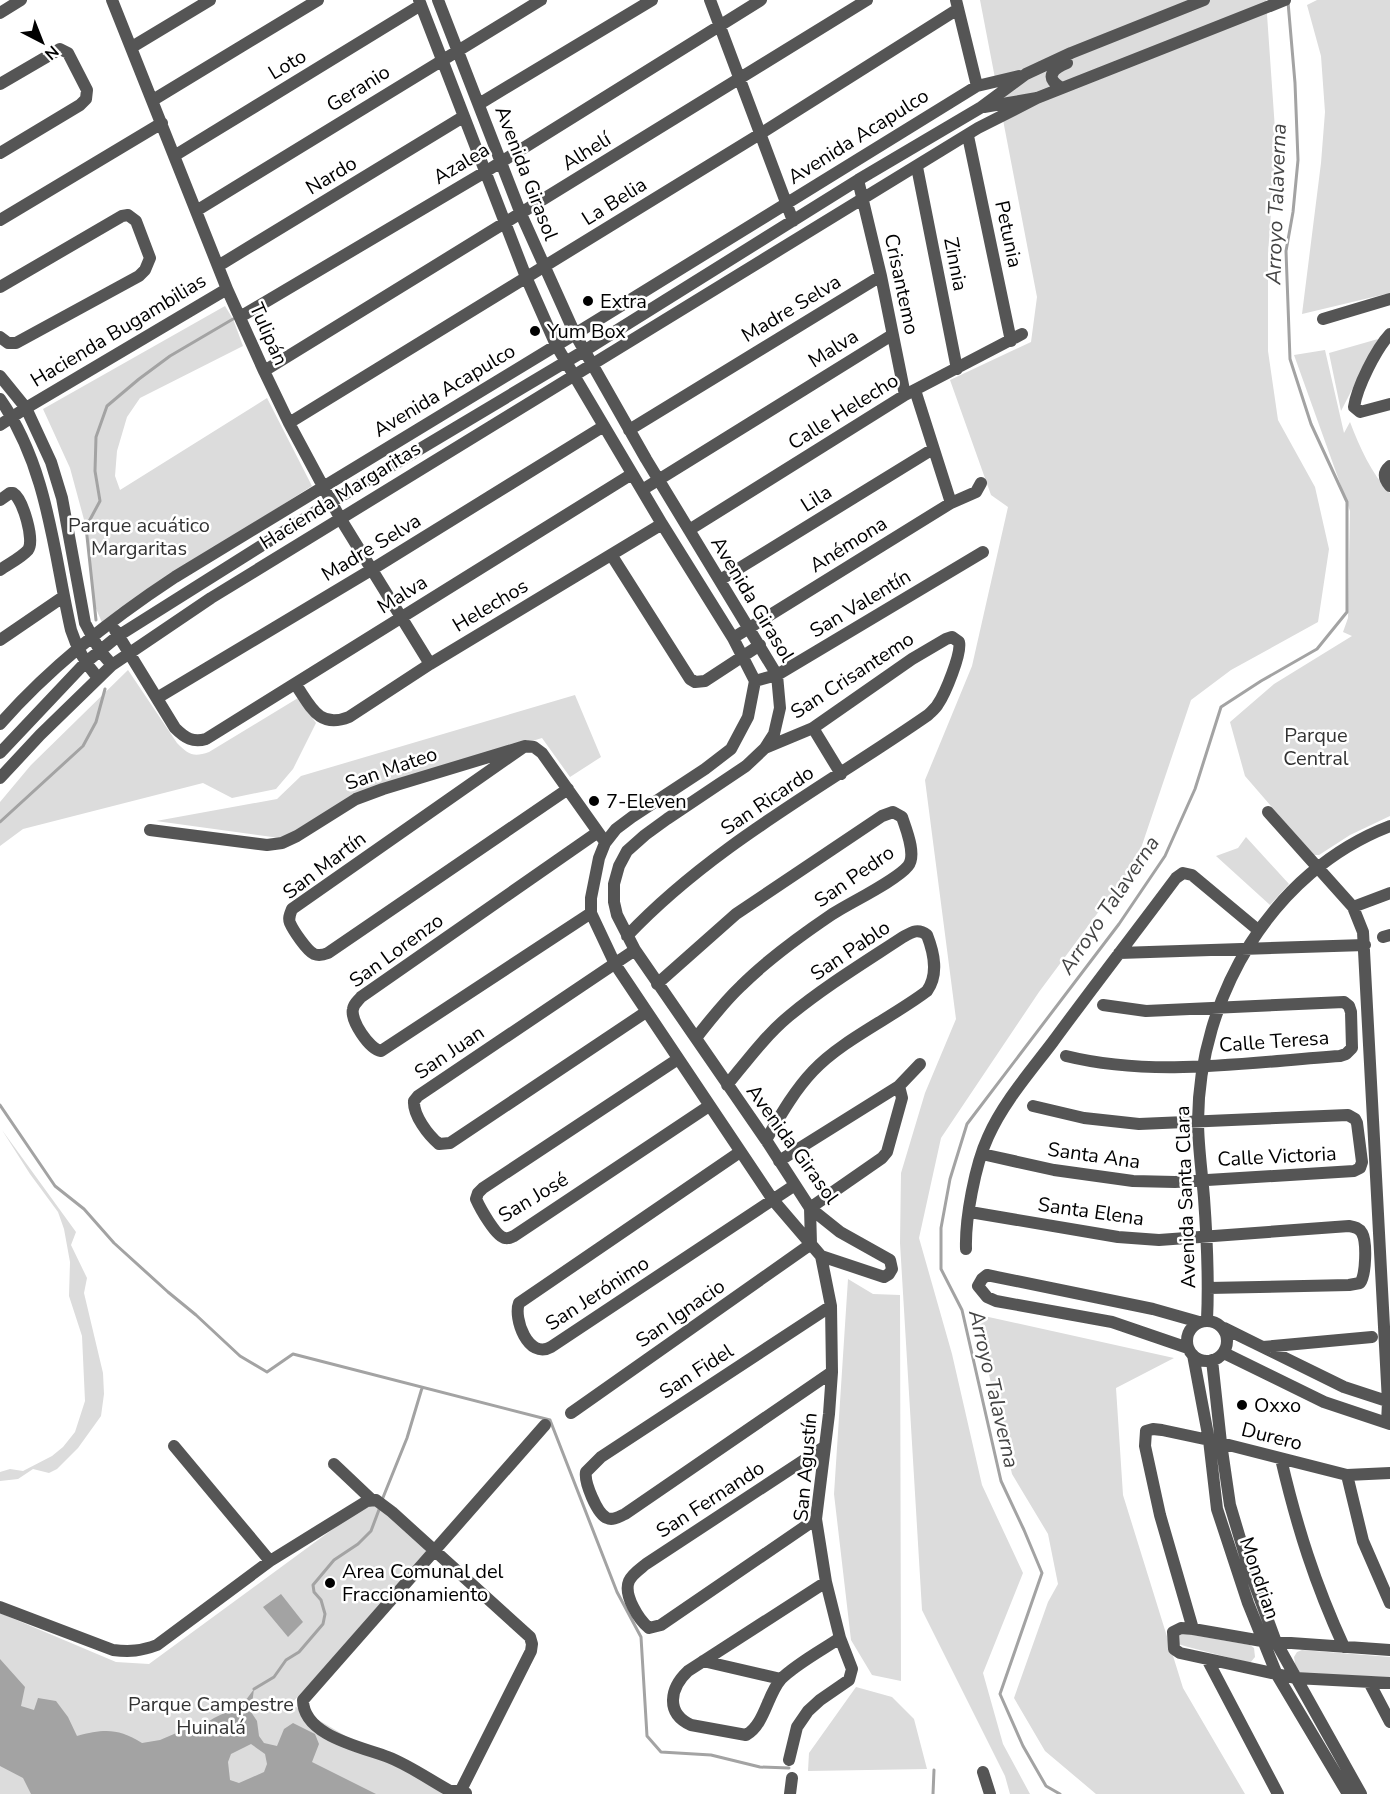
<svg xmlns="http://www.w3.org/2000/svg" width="1390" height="1794" font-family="'Nunito Sans',sans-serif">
	<rect width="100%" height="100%" fill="#fff"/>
	<path fill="#dcdcdc" d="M980 0H1266L1276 144 1268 254V351L1278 420 1315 487 1329 549 1318 622 1231 670 1191 700 1137 860 1039 992 941 1138 919 1238 952 1354 982 1485 1023 1573 983 1673 1003 1744 1030 1794H1010L1005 1776 922 1610 900 1243 901 1173 925 1093 956 1019 925 780 972 666 1008 507 991 495 950 380 1031 342 1037 297Z
		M1317 0H1390V293L1302 314 1321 163 1325 112 1321 56 1307 5Z
		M225 306 233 319 243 346 140 398 127 417 117 451 115 476 120 490 267 398 312 486 118 609 103 625 95 606 86 527 70 468 43 409Z
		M1378 339 1341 411 1329 353Z
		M1325 350 1344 433 1350 422C1360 448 1371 473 1390 493V816L1350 835 1319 855H1313L1245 776 1230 722 1274 684 1352 636 1343 632 1348 618 1350 511 1294 355Z
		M128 670 177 743C188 754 193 758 209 752L298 698 316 723 293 769 276 789 232 798 203 783 23 829 0 846V802L31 765Z
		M575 695 601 757 570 777 542 738 355 796 287 839 156 821 277 799 301 776Z
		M1246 837 1289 884 1270 905 1216 856 1238 848Z
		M2 1130 76 1232 71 1245 87 1278 84 1293 103 1373 104 1394 101 1416 78 1448 57 1469 49 1473 33 1469 18 1479 0 1481V1472L10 1469 23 1471 52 1456 63 1447 75 1432 85 1401 82 1336 69 1296 70 1262 64 1229 58 1212 30 1174Z
		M848 1279 873 1294 900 1295 901 1681 872 1675 851 1640 834 1494Z
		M975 1314 1174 1358 1116 1388 1123 1495 1183 1688 1245 1794H1096L1045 1751 1014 1698 1048 1602 1058 1584 1048 1534 1012 1474Z
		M367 1504 377 1505 432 1549 291 1704 445 1794H0V1613L116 1662 149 1664Z
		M1181 1633 1250 1645 1254 1648 1255 1657 1250 1663 1188 1647 1178 1644 1176 1637Z
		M1302 1650 1390 1657V1677L1302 1674 1296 1670 1294 1657 1297 1652Z
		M856 1687 892 1697 914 1719 927 1769 808 1771 809 1753Z"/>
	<path fill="#a3a3a3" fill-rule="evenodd" d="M281 1594 303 1622 288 1637 263 1607Z
		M0 1659 25 1687 21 1706 34 1710 38 1698 56 1701 68 1717 77 1736C104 1729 118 1728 142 1743L160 1740 181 1731 203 1725 214 1718 243 1704 254 1689 251 1712 257 1721 259 1736 264 1743 277 1746 284 1729 293 1723 315 1734 319 1744 312 1762 376 1794H31L23 1778 0 1766ZM251 1744 265 1754 267 1764 264 1772 239 1783 230 1780 228 1762 231 1754Z"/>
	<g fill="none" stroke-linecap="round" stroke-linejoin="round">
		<path stroke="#a3a3a3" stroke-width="3" d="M96 620 86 527 100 501 95 471 96 437 107 406 139 379 170 356 233 319
			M0 822 83 746 96 722 105 689
			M0 1105 55 1186 84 1209 114 1243 168 1292 196 1315 240 1356 267 1372 293 1354 550 1420 617 1592 641 1637 647 1736 661 1752 711 1755 760 1767 789 1768
			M382 1500 407 1438 422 1388
			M254 1689 274 1677 286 1660 299 1652 323 1624 325 1614 321 1600 314 1592 313 1585 334 1560 358 1544 371 1531 380 1507
			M933 1794 934 1770
			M1060 1794 1046 1786 1023 1746 1000 1694 1042 1573 1024 1530 1001 1481 962 1310 941 1269V1228L950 1179 967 1124 1119 924 1165 856 1195 789 1221 707 1261 681 1317 649 1347 612V502L1311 424 1290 359 1286 251 1293 212 1298 160 1295 83 1288 2"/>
		<path stroke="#555" stroke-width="12" d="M112 0 227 289 264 371 289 423 340 518 430 664
			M419 0 526 277 556 345 662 524 733 638 755 681 748 717 731 749 705 769 632 817 616 829 605 843 599 858 591 898V913L615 964 773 1200 821 1256 884 1277 889 1274 892 1269 890 1260 840 1232 810 1208 766 1140 635 950 617 915 614 902V884L619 866 627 851 645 835 667 819 746 766 765 748 774 734 780 708 777 675 646 459 575 334 521 214 438 0
			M710 0 793 221
			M956 0 977 86
			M0 13 21 0
			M132 47 210 0
			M0 84 60 49 68 53 87 90 86 99 80 105 0 153
			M1062 88C1044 78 1052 69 1067 63
			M153 100 318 0
			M479 104 652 0
			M984 107 1037 98 1285 0
			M968 136 1011 341
			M174 156 421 5
			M917 167 957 369
			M858 180 881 276 905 395
			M196 211 541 0
			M0 220 162 123
			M218 266 463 117
			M0 287 122 216 128 215 136 221 150 258 145 270 139 276 16 343H8L0 337
			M240 317 485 172 761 0
			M1323 319 1390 299
			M1390 334C1376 349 1357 387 1354 407L1360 412 1390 404
			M264 371 867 0
			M0 376 26 408 51 462 62 498 85 623 100 651 112 665
			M915 390 951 503
			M0 399C48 468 53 550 71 630 77 649 85 663 98 678
			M289 423 760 134 958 9
			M0 425 26 408 227 289
			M629 430 881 276
			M1390 466C1382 473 1384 479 1390 486
			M642 490 892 335
			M0 500 10 493H13C23 499 35 541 28 550 21 558 8 564 0 570
			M689 530 905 395 1022 334
			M612 556 690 679 695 682 705 681 760 645
			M720 580 933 449
			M115 630 175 728C185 738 193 743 206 739L632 474
			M733 638 951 503 976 492 981 483
			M0 640 63 597
			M755 681 777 675 983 552
			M296 685C311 707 319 729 349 717L430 664 662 524
			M157 698 371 570 604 426
			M0 724C51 666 111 619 175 577L575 334 977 86 1019 76
			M813 728 841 774
			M525 746 292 909C290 914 288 918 290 923 293 930 307 951 314 954 319 956 323 955 328 953L568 789
			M0 753 85 663 118 636 331 502 584 351 858 180 980 108 1026 74 1071 53 1204 0
			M0 778 40 735 112 665 211 598 978 128 1037 98
			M1268 812 1353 907 1363 932 1388 1402 1387 1423
			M150 830 267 845 282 843 297 836 356 799 383 789 525 746 534 747 542 753 603 839
			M1353 907 1390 893
			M591 913 381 1051C369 1049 350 1020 353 1009 354 1003 358 1001 361 997L598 832
			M627 936C713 845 826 786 928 715 932 711 936 708 938 704 945 694 962 653 959 642L952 637 946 639 912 659 813 728 765 748
			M1383 937 1390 935
			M635 950 418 1096 414 1101C413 1115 428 1135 439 1144L450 1143 646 1012
			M1119 953 1365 945
			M657 984 736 914 882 816 893 812 902 817C906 829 917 855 908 866 896 881 849 903 831 915 800 936 767 960 741 986 724 1002 710 1020 696 1038
			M1066 1056C1155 1078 1250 1062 1340 1056L1346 1054 1352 1048 1351 1012 1349 1006 1344 1002 1146 1011 1103 1005
			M678 1059 483 1188 478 1193 476 1199C480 1208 496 1237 505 1238 509 1239 511 1237 514 1236L709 1106
			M727 1085C746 1062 765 1036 789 1016 824 987 865 962 903 937 912 932 918 928 927 935 934 953 939 974 927 991 893 1017 842 1040 813 1071 794 1091 780 1116 766 1140
			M740 1152 519 1303C513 1318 528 1360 551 1347L795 1185
			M982 1154 1054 1170 1133 1181 1175 1182 1354 1171 1360 1168 1362 1162 1357 1123 1355 1119 1348 1115 1139 1124 1084 1118 1033 1106
			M779 1161 899 1086 920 1064
			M970 1212 1118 1237 1159 1240 1349 1226C1355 1227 1359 1228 1362 1233 1367 1242 1366 1275 1360 1283L1349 1285 1208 1288
			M966 1249C965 1219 975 1165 988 1137 1003 1103 1030 1072 1052 1043 1093 987 1135 933 1176 878L1183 873 1192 875 1258 930
			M831 1306 601 1457 586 1472C584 1482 597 1514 607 1518 613 1521 620 1516 625 1514L832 1372
			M1207 1320C1209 1279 1207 1239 1204 1198 1202 1172 1198 1146 1198 1121 1199 997 1272 871 1390 826
			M1187 1341a20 20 0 1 1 40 0a20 20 0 1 1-40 0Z
			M1224 1328 1344 1387 1390 1402
			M1263 1347 1372 1337
			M1188 1348 1112 1322 996 1301 987 1297 978 1286 982 1279 987 1275 1153 1309 1199 1322
			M1224 1353 1324 1402 1390 1424
			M1193 1355 1209 1440 1217 1509 1248 1603 1277 1675 1348 1794
			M1212 1360 1221 1443 1230 1505 1250 1572 1276 1642 1361 1794
			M571 1413 811 1244 810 1208 882 1158 887 1152 902 1098 899 1086
			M174 1446 270 1561
			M1281 1459C1297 1527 1315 1584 1344 1647
			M334 1464 372 1500
			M1347 1475 1363 1541 1390 1603
			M816 1519 661 1625 649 1628C639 1620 623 1595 629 1581 632 1574 640 1569 646 1564L824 1447
			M826 1582 688 1671C670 1688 665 1713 691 1725L746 1735C765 1724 767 1695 781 1679 796 1664 822 1650 840 1638
			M0 1607 113 1650C130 1652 141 1651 157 1645L270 1561 367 1501 376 1500 392 1512 530 1637 532 1644 531 1651 459 1794
			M1193 1629 1160 1515 1145 1446 1146 1431 1153 1429 1162 1430 1209 1440 1347 1475 1390 1473
			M1390 1650 1262 1641 1193 1629 1181 1628 1173 1632 1174 1649 1180 1653 1295 1678 1390 1683
			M1207 1659 1278 1794
			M703 1661 781 1679
			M1369 1682 1390 1722
			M789 1760 797 1727 808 1711 820 1700 849 1680 852 1669 840 1638 826 1582 816 1519 829 1414 832 1372 831 1306 821 1256
			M983 1772 990 1794
			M466 1793 461 1791H450C430 1780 409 1765 388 1757 362 1747 303 1736 303 1700L545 1425
			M790 1794 792 1778"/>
	</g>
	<g fill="#000" stroke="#fff" stroke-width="2">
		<circle cx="588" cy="301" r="6"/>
		<circle cx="535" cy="331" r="6"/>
		<circle cx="594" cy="801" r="6"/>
		<circle cx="1242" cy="1405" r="6"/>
		<circle cx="330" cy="1583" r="6"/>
	</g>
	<g text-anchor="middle" stroke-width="5" stroke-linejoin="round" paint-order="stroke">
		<g font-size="20" fill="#000" stroke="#fff">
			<text transform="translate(287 64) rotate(-31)" y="7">Loto</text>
			<text transform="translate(358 88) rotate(-32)" y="7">Geranio</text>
			<text transform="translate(858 136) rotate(-32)" y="7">Avenida Acapulco</text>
			<text transform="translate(586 151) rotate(-32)" y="7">Alhelí</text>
			<text transform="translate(461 163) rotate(-31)" y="7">Azalea</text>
			<text transform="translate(527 173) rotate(69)" y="7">Avenida Girasol</text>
			<text transform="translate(331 175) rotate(-31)" y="7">Nardo</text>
			<text transform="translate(614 201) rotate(-32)" y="7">La Belia</text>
			<text transform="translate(1009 234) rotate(78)" y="7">Petunia</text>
			<text transform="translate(956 264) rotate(79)" y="7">Zinnia</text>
			<text transform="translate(902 284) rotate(78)" y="7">Crisantemo</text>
			<text transform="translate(791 308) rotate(-31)" y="7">Madre Selva</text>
			<text transform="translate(118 330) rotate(-31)" y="7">Hacienda Bugambilias</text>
			<text transform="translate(269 334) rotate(66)" y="7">Tulipán</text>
			<text transform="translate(833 348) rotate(-32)" y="7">Malva</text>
			<text transform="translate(444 390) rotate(-31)" y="7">Avenida Acapulco</text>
			<text transform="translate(843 411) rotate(-32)" y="7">Calle Helecho</text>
			<text transform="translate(340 495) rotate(-32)" y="7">Hacienda Margaritas</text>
			<text transform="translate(816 498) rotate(-32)" y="7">Lila</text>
			<text transform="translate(848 544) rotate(-32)" y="7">Anémona</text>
			<text transform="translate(371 547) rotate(-31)" y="7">Madre Selva</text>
			<text transform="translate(402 594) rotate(-32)" y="7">Malva</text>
			<text transform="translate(753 599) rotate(59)" y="7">Avenida Girasol</text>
			<text transform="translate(860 603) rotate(-31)" y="7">San Valentín</text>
			<text transform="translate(490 605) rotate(-31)" y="7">Helechos</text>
			<text transform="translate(852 675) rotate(-33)" y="7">San Crisantemo</text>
			<text transform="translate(391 768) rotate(-19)" y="7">San Mateo</text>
			<text transform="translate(767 800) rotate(-34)" y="7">San Ricardo</text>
			<text transform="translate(324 865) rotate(-37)" y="7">San Martín</text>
			<text transform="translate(854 876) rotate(-35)" y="7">San Pedro</text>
			<text transform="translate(396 950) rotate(-36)" y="7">San Lorenzo</text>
			<text transform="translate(850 950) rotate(-34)" y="7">San Pablo</text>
			<text transform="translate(1274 1041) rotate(-4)" y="7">Calle Teresa</text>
			<text transform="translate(449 1052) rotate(-34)" y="7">San Juan</text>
			<text transform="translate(793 1144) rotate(54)" y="7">Avenida Girasol</text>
			<text transform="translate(1094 1155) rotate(8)" y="7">Santa Ana</text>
			<text transform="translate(1277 1156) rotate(-3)" y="7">Calle Victoria</text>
			<text transform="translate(533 1197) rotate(-31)" y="7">San José</text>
			<text transform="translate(1185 1197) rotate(-92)" y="7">Avenida Santa Clara</text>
			<text transform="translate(1091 1211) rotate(8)" y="7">Santa Elena</text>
			<text transform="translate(597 1293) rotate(-33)" y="7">San Jerónimo</text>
			<text transform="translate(680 1313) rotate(-35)" y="7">San Ignacio</text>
			<text transform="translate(696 1371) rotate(-33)" y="7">San Fidel</text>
			<text transform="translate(1272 1436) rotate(14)" y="7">Durero</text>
			<text transform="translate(805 1467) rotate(-85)" y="7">San Agustín</text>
			<text transform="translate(710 1499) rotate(-33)" y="7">San Fernando</text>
			<text transform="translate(1260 1578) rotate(71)" y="7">Mondrian</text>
		</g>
		<g font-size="20" fill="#000" stroke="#fff" text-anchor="start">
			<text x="600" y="308">Extra</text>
			<text x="547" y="338">Yum Box</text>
			<text x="606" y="808">7-Eleven</text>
			<text x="1254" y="1412">Oxxo</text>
			<text x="342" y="1578">Area Comunal del<tspan x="342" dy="23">Fraccionamiento</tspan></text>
		</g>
		<g font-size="20" fill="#333" stroke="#fff">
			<text x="139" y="532">Parque acuático<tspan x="139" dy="23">Margaritas</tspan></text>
			<text x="1316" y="742">Parque<tspan x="1316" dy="23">Central</tspan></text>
			<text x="211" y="1711">Parque Campestre<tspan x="211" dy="23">Huinalá</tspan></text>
		</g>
		<g font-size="21" font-style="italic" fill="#444" stroke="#fff">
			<text transform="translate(1276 204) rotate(-88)" y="7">Arroyo Talaverna</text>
			<text transform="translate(1109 905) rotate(-56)" y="7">Arroyo Talaverna</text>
			<text transform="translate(994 1389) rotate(77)" y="7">Arroyo Talaverna</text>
		</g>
	</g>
	<g transform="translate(42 42) rotate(138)" stroke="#ffffff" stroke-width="4.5" paint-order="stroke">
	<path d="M0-4.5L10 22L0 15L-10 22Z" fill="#000000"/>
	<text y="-9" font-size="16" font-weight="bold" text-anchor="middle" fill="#000000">N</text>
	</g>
</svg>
